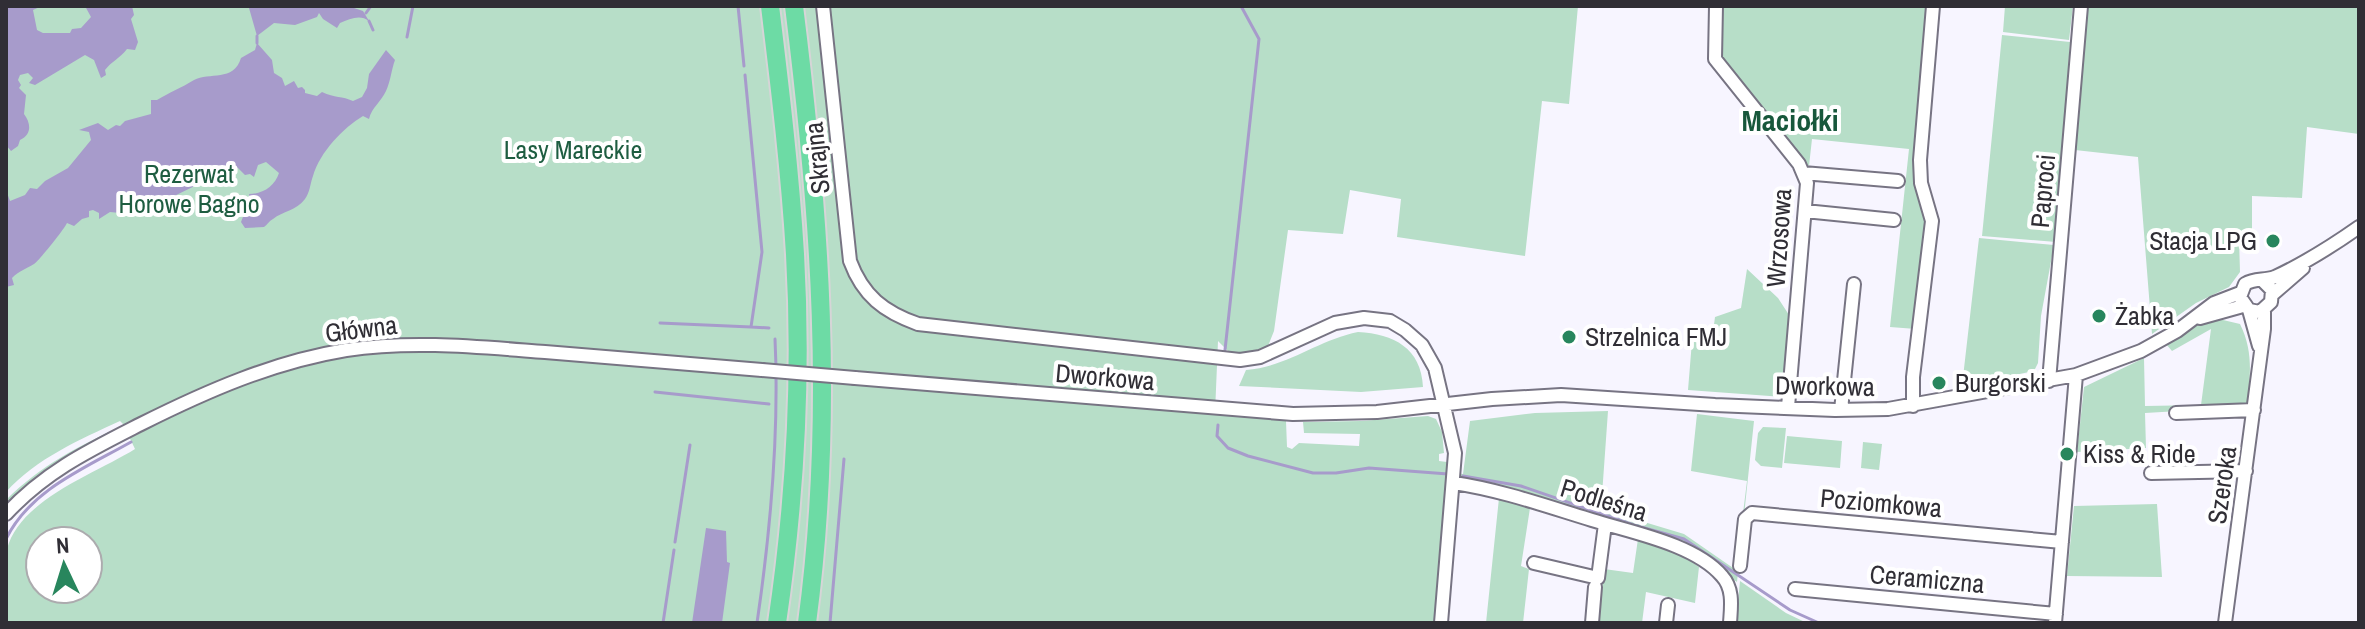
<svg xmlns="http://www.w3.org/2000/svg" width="2365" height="629" font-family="'Archivo Narrow',sans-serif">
	<rect width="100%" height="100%" fill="#f7f5ff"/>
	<path fill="#b7dec8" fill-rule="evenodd" d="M6 6H1578L1569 104 1542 101 1525 256 1397 237 1401 199 1350 190 1343 234 1288 230 1274 331 1266 351 1231 354 1218 341 1215 413 1286 421 1287 447 1292 449 1299 443 1359 446 1360 434 1304 433 1303 422 1361 421 1428 416 1436 419 1442 432 1444 453 1439 454V461L1447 462 1449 472 1463 474 1470 421 1535 413 1608 411 1601 509 1684 534 1736 570 1747 481 1691 471 1697 414 1754 421 1737 582 1689 549 1498 487 1451 488 1436 623H6C6 604 2 566 7 549 20 499 97 473 135 449L125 428C82 446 36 468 6 506V500C40 466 80 445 124 425L120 421C79 440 37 458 6 492ZM40 541H88V589H40Z
		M1718 6H1926L1919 110 1931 220 1916 329 1890 327 1909 149 1812 139 1809 166 1723 58Z
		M2005 6H2073L2069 40 2003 32Z
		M2086 6H2359V134L2307 127 2302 198 2252 196V236L2239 238 2240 272 2229 287 2196 303 2152 334 2138 157 2075 150Z
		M2002 35 2070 42 2056 242 1982 236Z
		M1979 238 2054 245 2041 316 2038 363 2034 371 1962 386Z
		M1747 269 1778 298 1791 318 1782 397 1688 390 1692 341 1711 347 1715 317 1741 308Z
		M2222 314 2223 320 2240 324C2254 352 2250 377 2247 407L2145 413 2146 448 2077 452 2084 387 2144 358 2145 406 2201 405 2211 329 2172 351 2166 344 2201 322Z
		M1358 332C1394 334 1421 348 1423 387L1361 392 1239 386 1246 370C1287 367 1318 340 1358 332Z
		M1763 427 1786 428 1782 468 1761 466 1755 460 1758 433Z
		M1787 436 1842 441 1840 468 1784 463Z
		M1863 442 1882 444 1879 470 1861 468Z
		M1499 498 1530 508 1521 566 1529 569 1523 623H1486Z
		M2157 504 2162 577 2067 576 2074 506Z
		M1638 539 1685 557 1699 567 1695 603 1646 592 1642 623H1598L1604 569 1633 573Z
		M1740 581 1786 613 1807 623H1736Z"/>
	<path fill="#a79bcb" d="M6 6H42L33 10 37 30 43 33H70L72 29 81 28 91 17 85 6H132L134 15 131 19 138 42 135 50 127 49C120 58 111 62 105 70L106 75 101 78 94 60 85 55 35 85 29 83 33 78 28 73 20 75 18 80 21 85 19 88 26 95 24 114C31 123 32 135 20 140L18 146 11 151 6 145Z
		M254 6H348L363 11 369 21C360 14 350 19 340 23L337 28 323 19 319 13 317 17 295 25 274 23 257 36 249 8Z
		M257 43 272 60 274 73 282 78 285 86 294 81 298 88 302 87 305 90V93L317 96 322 92C335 98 342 96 353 101L362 97 367 88 369 74 386 50 395 60C391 71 391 80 386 91 381 102 372 107 369 119L363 116C343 128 320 152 313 176 310 184 310 192 305 199 296 211 283 211 273 219 269 221 267 225 264 227L245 228 241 222 250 199 249 194C263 194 275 186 279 173L266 162 258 165 254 177 250 174 245 175 238 168 215 169 211 178 162 202 120 213 110 212 99 219V213L93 210 89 211V217L82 219 74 226 67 223C65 228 39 261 34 264 26 269 19 271 12 278L14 285 6 287V190L10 201 25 195 30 188 37 189 45 181 68 168 91 140 89 132 79 130 98 123 108 130 116 125 120 126 125 121 151 114V100H157C170 92 181 88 194 80 209 72 234 82 241 58L255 50Z
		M706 528 726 531 727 562 730 563 722 623H692Z"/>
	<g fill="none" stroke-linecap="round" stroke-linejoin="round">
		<path stroke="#a79bcb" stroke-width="3" d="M738 6 744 66
			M366 13 371 6
			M369 21 373 30
			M257 36V43
			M407 37 413 6
			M745 75 762 252 751 327 769 328
			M660 323 751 327
			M775 339 776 367
			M1225 350 1259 39 1241 6
			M655 392 769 404
			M1218 425 1217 436 1228 448 1248 456 1313 473H1336L1369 468 1448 474
			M1463 476 1521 486 1634 525 1684 539 1790 610 1819 623
			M6 539C30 490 85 468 131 442
			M675 542 690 445
			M663 623 674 550
			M757 623C769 541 777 458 776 375
			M830 623 844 459"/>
		<defs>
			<path id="minor" d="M823 6 850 261C863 296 884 312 918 324L1240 360 1260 357 1335 323 1364 318 1390 321 1405 330 1422 345 1435 368 1455 453 1441 623
				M1716 6 1715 59 1799 164 1807 183 1788 407
				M1803 173 1898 181
				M1805 211 1894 220
				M2263 281 2272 290 2271 302 2260 312 2249 310 2240 297 2245 284C2255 278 2264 281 2275 277 2305 263 2332 246 2359 227
				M2273 294 2303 268
				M2249 310 2259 346
				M2200 318 2243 306
				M855 378 1293 414 1377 412 1492 399 1561 395 1715 405 1835 410 1888 409 2076 375 2141 351 2177 331 2214 303 2240 293
				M2049 381 2081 6
				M1913 406V377L1932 221 1921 183 1920 160 1933 6
				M1841 410 1854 284
				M2176 413 2254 410
				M2151 473 2246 471
				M1454 483C1501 490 1546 506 1592 520 1630 532 1695 544 1722 576 1734 589 1731 607 1730 623
				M6 514C46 471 90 450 141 424 207 391 273 362 346 350 412 340 479 347 545 352 618 358 690 364 762 370
				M1534 563 1598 578 1605 524
				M1740 566 1745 519 1752 513 2062 542
				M1795 589 2056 614
				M1592 623 1595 587
				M1666 623 1668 605
				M2055 623 2076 375
				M2225 623 2264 329V310"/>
			<path id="highway" d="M770 6C780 88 790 171 795 254 802 376 795 501 777 623
				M794 6C820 214 835 414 807 623"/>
		</defs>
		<use href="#minor" stroke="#777483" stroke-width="16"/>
		<use href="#highway" stroke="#d6d5d7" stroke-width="22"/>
		<use href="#minor" stroke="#fff" stroke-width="12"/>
		<use href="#highway" stroke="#6ddba5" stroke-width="18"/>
		<defs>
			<path id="minor-bridge" d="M762 370 855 378"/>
		</defs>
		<use href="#minor-bridge" stroke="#777483" stroke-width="16" stroke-linecap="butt"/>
		<use href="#minor-bridge" stroke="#fff" stroke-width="12"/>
	</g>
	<g fill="#28865d" stroke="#fff" stroke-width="3">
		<circle cx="2273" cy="241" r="8"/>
		<circle cx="2099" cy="316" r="8"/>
		<circle cx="1569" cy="337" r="8"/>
		<circle cx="1939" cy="383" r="8"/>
		<circle cx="2067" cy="454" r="8"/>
	</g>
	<g text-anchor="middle" stroke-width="8" stroke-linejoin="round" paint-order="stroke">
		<g font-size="26" fill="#1e5d41" stroke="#fff">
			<text x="573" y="159">Lasy Mareckie</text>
			<text x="189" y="183">Rezerwat<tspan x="189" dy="30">Horowe Bagno</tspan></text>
		</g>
		<g font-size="26" fill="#302e35" stroke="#fff">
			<text transform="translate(817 158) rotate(-96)" y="9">Skrajna</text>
			<text transform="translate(2043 191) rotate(-85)" y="9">Paproci</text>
			<text transform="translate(1779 238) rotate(-86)" y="9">Wrzosowa</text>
			<text transform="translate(361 329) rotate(-7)" y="9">Główna</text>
			<text transform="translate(1105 377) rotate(5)" y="9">Dworkowa</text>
			<text transform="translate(1825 386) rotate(1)" y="9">Dworkowa</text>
			<text transform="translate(2222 485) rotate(-82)" y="9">Szeroka</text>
			<text transform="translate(1604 500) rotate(17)" y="9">Podleśna</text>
			<text transform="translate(1881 503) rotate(5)" y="9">Poziomkowa</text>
			<text transform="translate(1927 579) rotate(5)" y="9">Ceramiczna</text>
		</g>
		<g font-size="26" fill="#302e35" stroke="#fff" text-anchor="start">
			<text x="2257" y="250" text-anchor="end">Stacja LPG</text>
			<text x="2115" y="325">Żabka</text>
			<text x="1585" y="346">Strzelnica FMJ</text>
			<text x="1955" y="392">Burgorski</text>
			<text x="2083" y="463">Kiss &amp; Ride</text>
		</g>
		<g font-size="30" font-weight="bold" fill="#17573b" stroke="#fff">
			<text x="1790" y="131">Maciołki</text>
		</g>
	</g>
	<rect width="2365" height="629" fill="none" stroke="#302e35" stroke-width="16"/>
	<g transform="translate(64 565) rotate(356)"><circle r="38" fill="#ffffff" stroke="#acabae" stroke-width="2"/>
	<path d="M0-6L14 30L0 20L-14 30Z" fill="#28865d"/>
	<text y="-12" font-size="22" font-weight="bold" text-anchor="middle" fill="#302e35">N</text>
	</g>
</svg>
